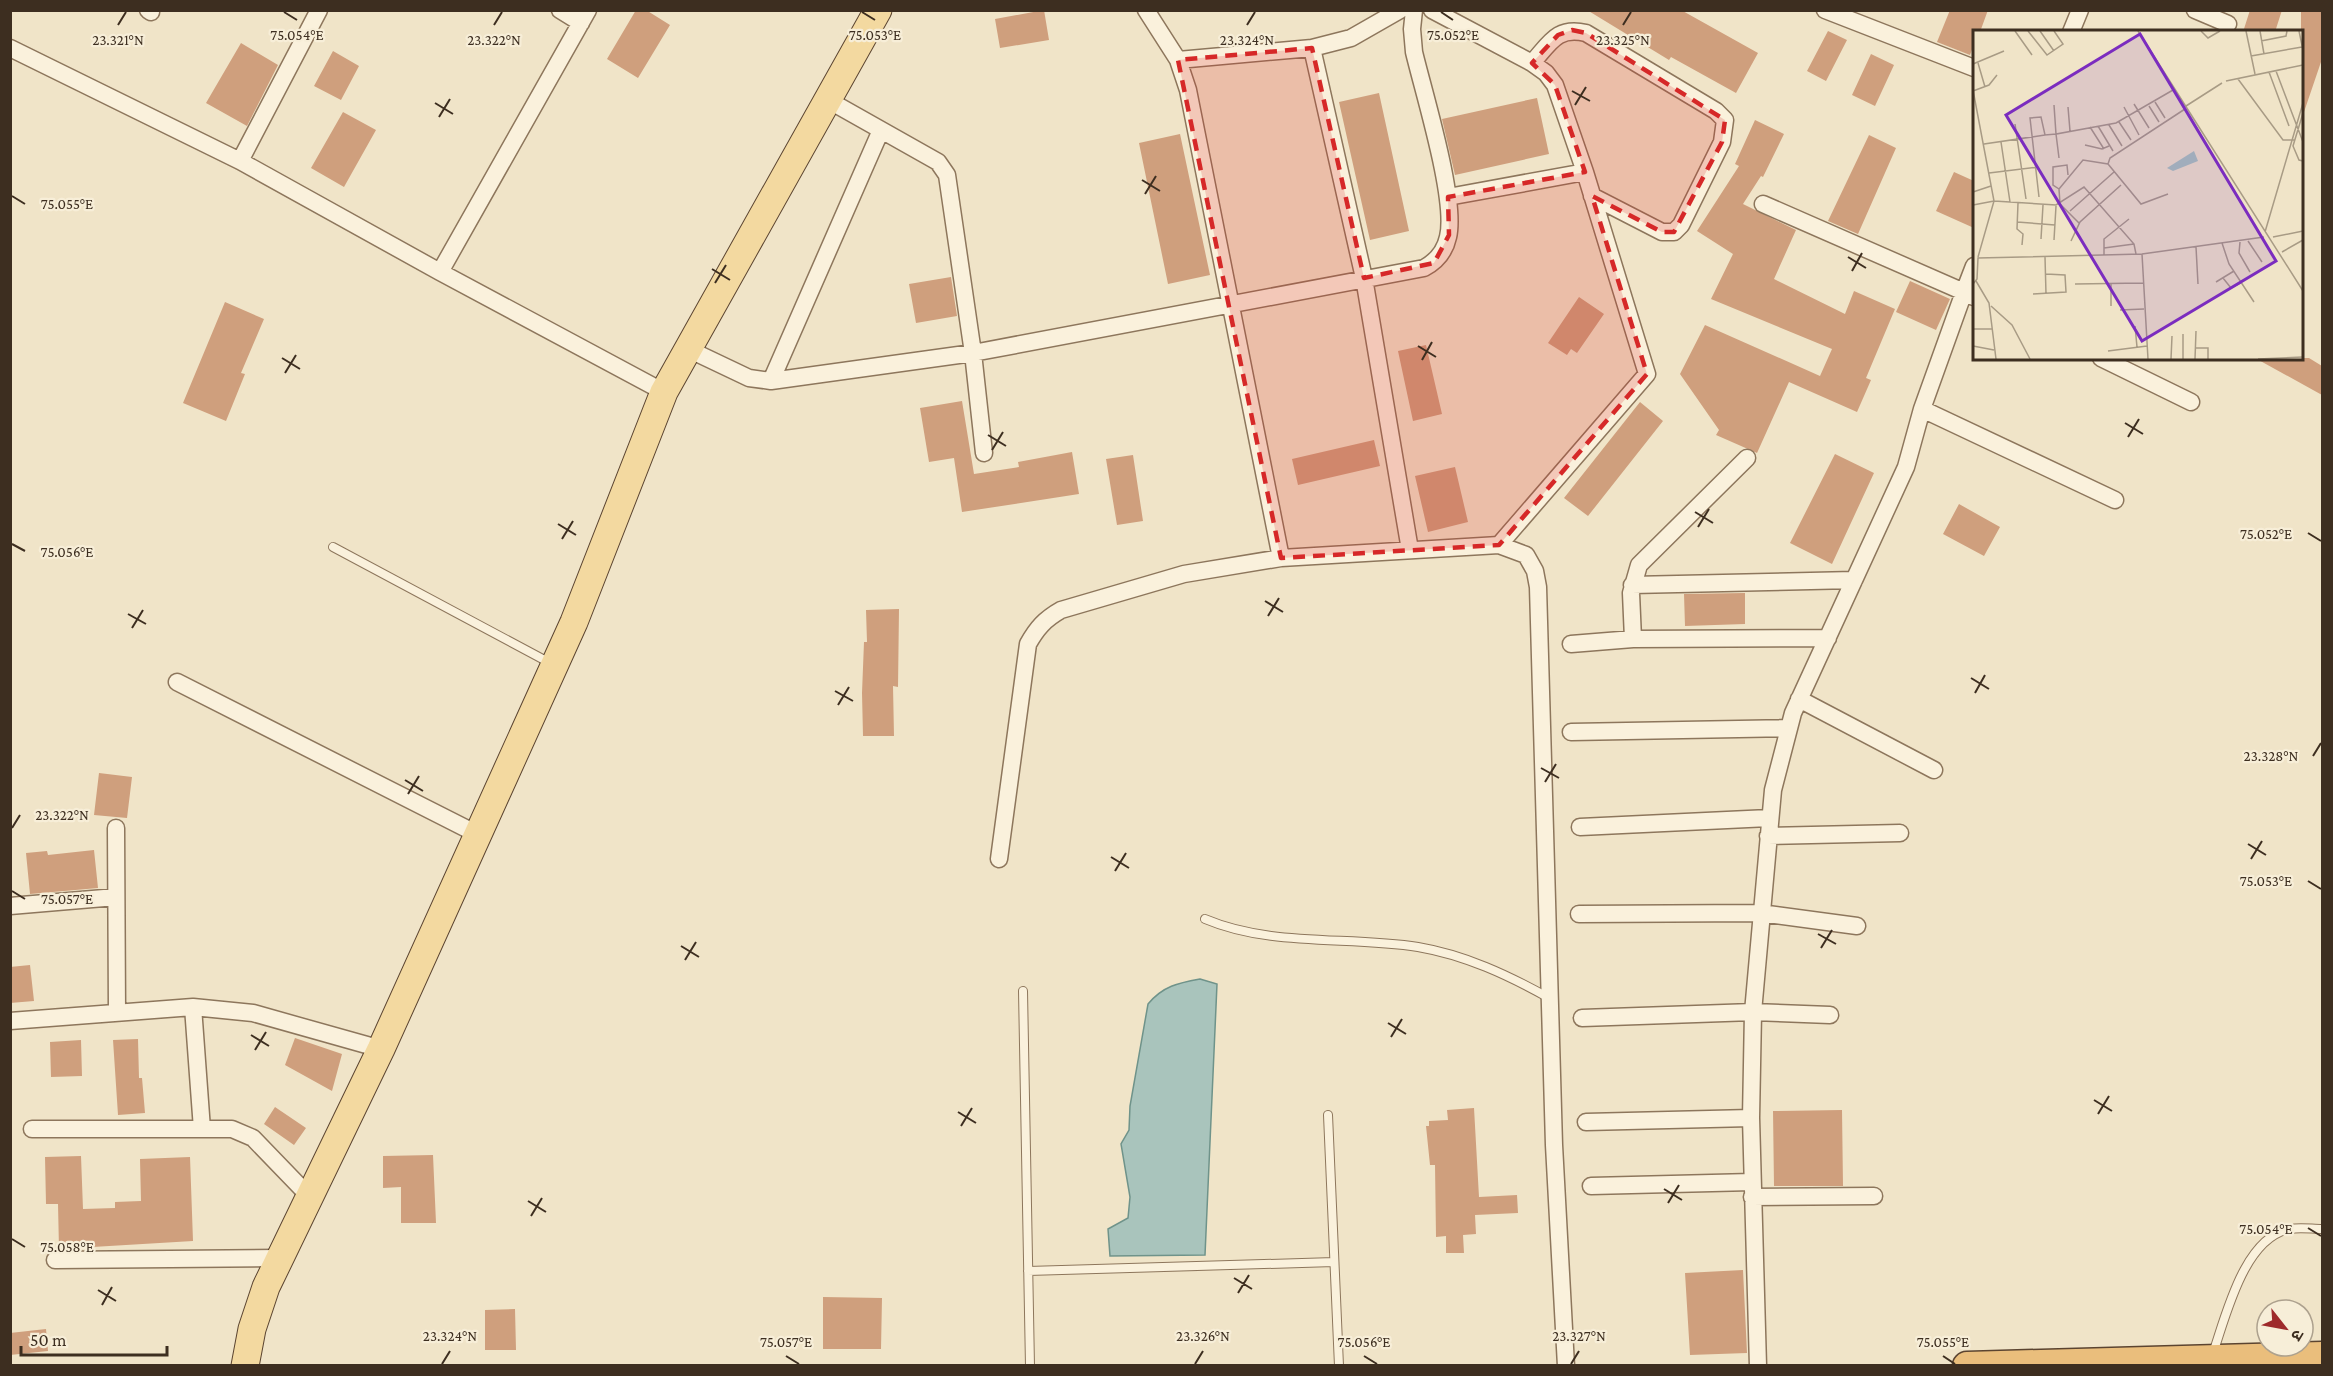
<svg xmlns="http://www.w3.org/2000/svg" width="2333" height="1376" font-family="'Crimson Pro','Noto Sans Devanagari',serif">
	<rect width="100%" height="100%" fill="#f0e4c8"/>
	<path fill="#a9c4bc" stroke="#6f938a" stroke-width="1.5" d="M1200 979 1217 984 1205 1255 1110 1256 1108 1229 1128 1218 1130 1197 1121 1144 1129 1130 1130 1106 1148 1004C1163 986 1178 983 1200 979Z"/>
	<path fill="#cf9f7d" d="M636 10H646L670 25 638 78 607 59Z
		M1044 10 1049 40 1000 48 995 19Z
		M1587 10H1681L1758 53 1736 93 1671 57 1669 60Z
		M1950 10H1988L1980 32H1974V44L1970 55 1937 42Z
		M2250 10H2282L2275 32H2243Z
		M2301 10H2322V59L2304 112H2301Z
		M1828 31 1847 40 1826 81 1807 71Z
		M241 43 278 65 247 126 206 103Z
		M333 51 359 66 341 100 314 86Z
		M1871 54 1894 65 1875 106 1852 95Z
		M1379 93 1409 231 1370 240 1339 102Z
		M1537 98 1549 154 1455 175 1442 119Z
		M343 112 376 130 344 187 311 168Z
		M1755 120 1784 134 1763 177 1761 176 1743 204 1796 230 1774 279 1845 314 1854 291 1895 309 1866 378 1871 380 1857 412 1789 382 1757 453 1716 435 1719 430 1680 374 1705 325 1820 376 1832 349 1711 299 1733 254 1697 231 1739 166 1735 164Z
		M1180 134 1210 275 1168 284 1139 143Z
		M1869 135 1896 148 1858 234 1828 221Z
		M1954 172 1974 181V228L1936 211Z
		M951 277 957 316 916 323 909 284Z
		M1910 281 1950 299 1936 330 1896 312Z
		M1579 297 1604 314 1577 353 1571 349 1567 355 1548 343Z
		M225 302 264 319 241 373 245 374 226 421 183 403Z
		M1426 345 1442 414 1413 421 1398 351Z
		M2255 358H2309L2322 366V395Z
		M962 401 974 474 1019 467 1018 462 1072 452 1079 494 962 512 954 458 929 462 920 408Z
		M1640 402 1663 421 1588 516 1564 498Z
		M1374 440 1380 466 1298 485 1292 459Z
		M1835 454 1874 473 1832 564 1790 543Z
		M1133 455 1143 521 1117 525 1106 459Z
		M1455 467 1468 522 1428 532 1415 476Z
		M1959 504 2000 527 1984 556 1943 534Z
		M1745 593V624L1685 626 1684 594Z
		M899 609 898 687 893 686 894 736H863L862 693 864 642H867L866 610Z
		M99 773 132 777 127 818 94 815Z
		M94 850 98 888 30 894 26 853 47 851 48 855Z
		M30 965 34 1001 10 1003V967Z
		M295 1038 342 1054 332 1091 285 1065Z
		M138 1039 139 1078H142L145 1113 118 1115 113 1040Z
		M81 1040 82 1076 51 1077 50 1042Z
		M275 1107 306 1128 294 1145 264 1124Z
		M1474 1108 1479 1197 1517 1195 1518 1213 1475 1215 1476 1234 1463 1235 1464 1253H1446V1236L1436 1237 1435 1165H1430L1426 1126H1429V1121L1448 1120 1447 1110Z
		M1842 1110 1843 1186H1774L1773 1111Z
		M433 1155 436 1223H401V1187L383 1188V1156Z
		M81 1156 83 1209 115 1208V1202L141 1201 140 1159 190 1157 193 1241 59 1249 58 1204H46L45 1157Z
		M1743 1270 1747 1353 1690 1355 1685 1273Z
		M823 1297 882 1298 881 1349H823Z
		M515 1309 516 1350H485V1310Z
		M46 1329 48 1351 10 1355V1333Z"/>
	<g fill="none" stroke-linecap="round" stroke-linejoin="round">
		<defs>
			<path id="service" d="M333 547 552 664
				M1205 919C1271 947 1348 936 1418 947 1465 955 1508 975 1549 998
				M1023 991 1030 1366
				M1328 1115 1339 1366
				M1028 1271 1334 1262
				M2213 1353C2226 1316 2244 1237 2290 1229 2300 1227 2312 1229 2322 1229"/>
			<path id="minor" d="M148 10 151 12
				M560 10 581 23
				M1146 10 1178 60 1188 90 1281 558
				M1432 10 1532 63 1546 73 1555 85 1585 172 1647 374 1499 545
				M1825 10 1974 68
				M2195 10 2228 24
				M2071 32 2080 10
				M10 48 240 161 440 272 664 392
				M1312 48 1364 278 1410 550
				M1178 60 1312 48 1351 38 1400 10
				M1532 63C1550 43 1557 26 1586 33L1716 111 1725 120 1722 142 1681 225 1674 232H1662L1592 196
				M828 100 938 162 947 175 973 353 984 453
				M240 161 319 10
				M1448 197 1585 172
				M1763 204 1964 292 1974 266
				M440 272 588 10
				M688 349 749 378 771 381 973 353 1424 268C1437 261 1445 251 1448 237 1457 200 1424 94 1414 52L1412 29 1414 10
				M2101 358 2191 402
				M771 381 881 130
				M1922 409 2115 500
				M1632 585 1854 580
				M1633 639 1631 593 1639 565 1747 458
				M1571 644 1633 639 1828 638
				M177 682 479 835
				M1799 699 1934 770
				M1571 732 1788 728
				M1580 827 1769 818
				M116 828 117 1012
				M1768 836 1900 833
				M999 859 1028 644C1037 628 1045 619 1061 610L1184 574 1281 558 1499 545 1526 555 1535 571 1538 587 1554 1145 1566 1366
				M10 906 116 897
				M1579 914 1760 913 1857 926
				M193 1007 202 1129
				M1582 1018 1753 1012 1830 1015
				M10 1021 193 1007 253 1013 381 1049
				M1586 1122 1751 1118
				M32 1129H232L253 1138 308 1195
				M1591 1186 1752 1182
				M1752 1197 1874 1196
				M55 1260 279 1258
				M1758 1366 1751 1118 1753 1012 1773 790 1793 713 1906 467 1922 409 1964 292 1974 297"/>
			<path id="primary" d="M245 1366 252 1329 266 1287 381 1049 574 622 664 392 878 10"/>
			<path id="trunk" d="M1967 1366 2322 1356"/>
		</defs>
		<use href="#service" stroke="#8d765c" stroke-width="10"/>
		<use href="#minor" stroke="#8d765c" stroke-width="19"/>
		<use href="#primary" stroke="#5b4430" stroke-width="29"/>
		<use href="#trunk" stroke="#5b4430" stroke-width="31"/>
		<use href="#service" stroke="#faf1dc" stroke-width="8"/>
		<use href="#minor" stroke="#faf1dc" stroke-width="16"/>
		<use href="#primary" stroke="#f3d9a0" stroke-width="27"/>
		<use href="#trunk" stroke="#eabe7c" stroke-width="28"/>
	</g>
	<path fill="#d62828" fill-opacity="0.2" stroke="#d62828" stroke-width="4.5" stroke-dasharray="12 8" stroke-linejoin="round" d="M1572 30 1586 33 1725 120 1722 142 1674 232H1662L1592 196 1647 374 1499 545 1281 558 1178 60 1312 48 1364 278 1434 263 1449 235 1448 197 1585 172 1555 85 1532 63 1558 35Z"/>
	<path fill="none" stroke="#3d2e20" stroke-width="2" d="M284 12 297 20M862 12 875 20M1441 12 1453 20M118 25 126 12M494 25 502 12M1247 25 1255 12M1623 25 1631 12M1572 91 1590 101M435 103 453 114M1575 105 1586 87M439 117 450 99M1142 180 1160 191M1145 194 1156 176M12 196 25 204M1848 257 1866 268M712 269 730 280M1852 271 1862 253M715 283 726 265M1418 346 1436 357M282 358 300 369M1422 360 1432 342M285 373 296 355M2125 423 2143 434M988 435 1006 446M2128 437 2139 419M992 450 1003 432M1695 512 1713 523M558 524 576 535M1698 527 1709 509M2308 533 2321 541M562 539 573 521M12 544 25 551M1265 601 1283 612M128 614 146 624M1268 616 1279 598M132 628 143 610M1971 678 1989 689M835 691 853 701M1975 693 1985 675M838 705 849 687M2313 756 2321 743M1541 768 1559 778M405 780 423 791M1545 782 1556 764M408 794 419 776M12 828 20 815M2248 844 2266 855M1111 857 1129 868M2251 859 2262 841M1115 871 1126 853M2308 881 2321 889M12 891 25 899M1818 934 1836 944M681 946 699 957M1821 948 1832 930M685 960 696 942M1388 1023 1406 1034M251 1035 269 1046M1391 1037 1402 1019M255 1050 266 1032M2094 1100 2112 1111M958 1112 976 1123M2098 1114 2109 1096M961 1126 972 1108M1664 1189 1682 1200M528 1201 546 1212M1668 1203 1679 1185M531 1216 542 1198M2308 1228 2321 1236M12 1239 25 1247M1234 1278 1252 1289M98 1290 116 1301M1238 1293 1249 1275M102 1305 112 1287M786 1356 799 1364M1364 1356 1377 1364M1943 1356 1955 1364M442 1364 450 1351M1195 1364 1203 1351M1571 1364 1579 1351"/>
	<g transform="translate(1973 30)">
		<rect width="330" height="330" fill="#f0e4c8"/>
		<path d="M221 121 225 131 200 141 194 138Z" fill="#a9c4bc"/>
		<path fill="none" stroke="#a89b85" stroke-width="1.5" d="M42 1 59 25M55 1 74 25 90 14 81 1M67 1 81 21M165 1 330 261M228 1 235 8 247 1M273 1 282 44M287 1 291 24M326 1 330 20M288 11 313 6 314 1M278 26 329 17M5 33 12 57M0 34 31 21M303 41 330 112M296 42 316 96M265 49 310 110H322M253 51 330 35M0 60 21 171 5 227M0 61 16 55 24 45M182 72 192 88M161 74 176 98M81 75 83 104 143 93 200 60M176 76 186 92M213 76 249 53M95 77 97 101M151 77 166 105M330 83 320 116 326 130 330 131M146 92 158 110M42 94 53 169M136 95 149 116M125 96 140 121M117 97 131 119M28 112 37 172M11 114 72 105M112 115 129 119 136 116M135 134 137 128 212 79M16 143 65 137M86 159 80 155V137L94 135 95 145M0 162 18 156M66 167 57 88 68 87 72 105 83 104 86 128M45 173 44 199 50 204 49 215M0 175 21 171 83 175 111 157 161 214 163 224M97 181 141 142M44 192 82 195M106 193 87 174 86 159 110 130 135 134 168 174 195 164M292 202 330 73M300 207 330 201M68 209 70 175M81 210 83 176M98 211 107 192 148 155M275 211 289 232M267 212 266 223 277 242M249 213 256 234 281 272M223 217 225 254M131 218 161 214M309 222 330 210M169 224 175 329M131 225V209L156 189M72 227 73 264M250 248 258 258 269 252M3 251 16 273 23 329M243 252 261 241M0 254 4 249 5 228 169 224 291 207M102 254 170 253M138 254V276M60 264 93 262 92 245 73 244M18 276 39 295 57 329M147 280 171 279M162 296 164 317M0 299H19M0 316 21 320M223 318H235V329M135 321 174 316M198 329 199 306M210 329V304M222 329 223 301M285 329 330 327"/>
		<path fill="#7b2cbf" fill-opacity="0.15" stroke="#7b2cbf" stroke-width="3" d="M167 4 303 231 169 311 33 85Z"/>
		<rect width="330" height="330" fill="none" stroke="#3d2e20" stroke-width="3"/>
	</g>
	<g font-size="15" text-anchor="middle" fill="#3d2e20" stroke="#f7eed8" stroke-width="4.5" stroke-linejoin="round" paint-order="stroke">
		<text x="297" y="40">75.054°E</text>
		<text x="875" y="40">75.053°E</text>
		<text x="1453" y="40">75.052°E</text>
		<text x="118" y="45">23.321°N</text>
		<text x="494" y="45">23.322°N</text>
		<text x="1247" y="45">23.324°N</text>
		<text x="1623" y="45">23.325°N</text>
		<text x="67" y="209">75.055°E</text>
		<text x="2266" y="539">75.052°E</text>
		<text x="67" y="557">75.056°E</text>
		<text x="2271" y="761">23.328°N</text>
		<text x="62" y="820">23.322°N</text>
		<text x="2266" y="886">75.053°E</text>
		<text x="67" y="904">75.057°E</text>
		<text x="2266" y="1234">75.054°E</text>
		<text x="67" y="1252">75.058°E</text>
		<text x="450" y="1341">23.324°N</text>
		<text x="1203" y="1341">23.326°N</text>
		<text x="1579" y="1341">23.327°N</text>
		<text x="786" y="1347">75.057°E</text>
		<text x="1364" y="1347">75.056°E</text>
		<text x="1943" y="1347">75.055°E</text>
	</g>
	<rect width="2333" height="1376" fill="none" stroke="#3d2e20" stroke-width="24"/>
	<g transform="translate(2285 1328) rotate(121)"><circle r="28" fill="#f7eed8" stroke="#ada18e" stroke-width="1.5"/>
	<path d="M0-4.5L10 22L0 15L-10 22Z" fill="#9e2a2b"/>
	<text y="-9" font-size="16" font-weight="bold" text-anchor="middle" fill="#3d2e20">उ</text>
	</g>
	<path d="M21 1346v9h146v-9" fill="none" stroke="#3d2e20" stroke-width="3"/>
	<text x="30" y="1346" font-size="18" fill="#3d2e20" stroke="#f7eed8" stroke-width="4.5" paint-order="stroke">50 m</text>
</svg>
